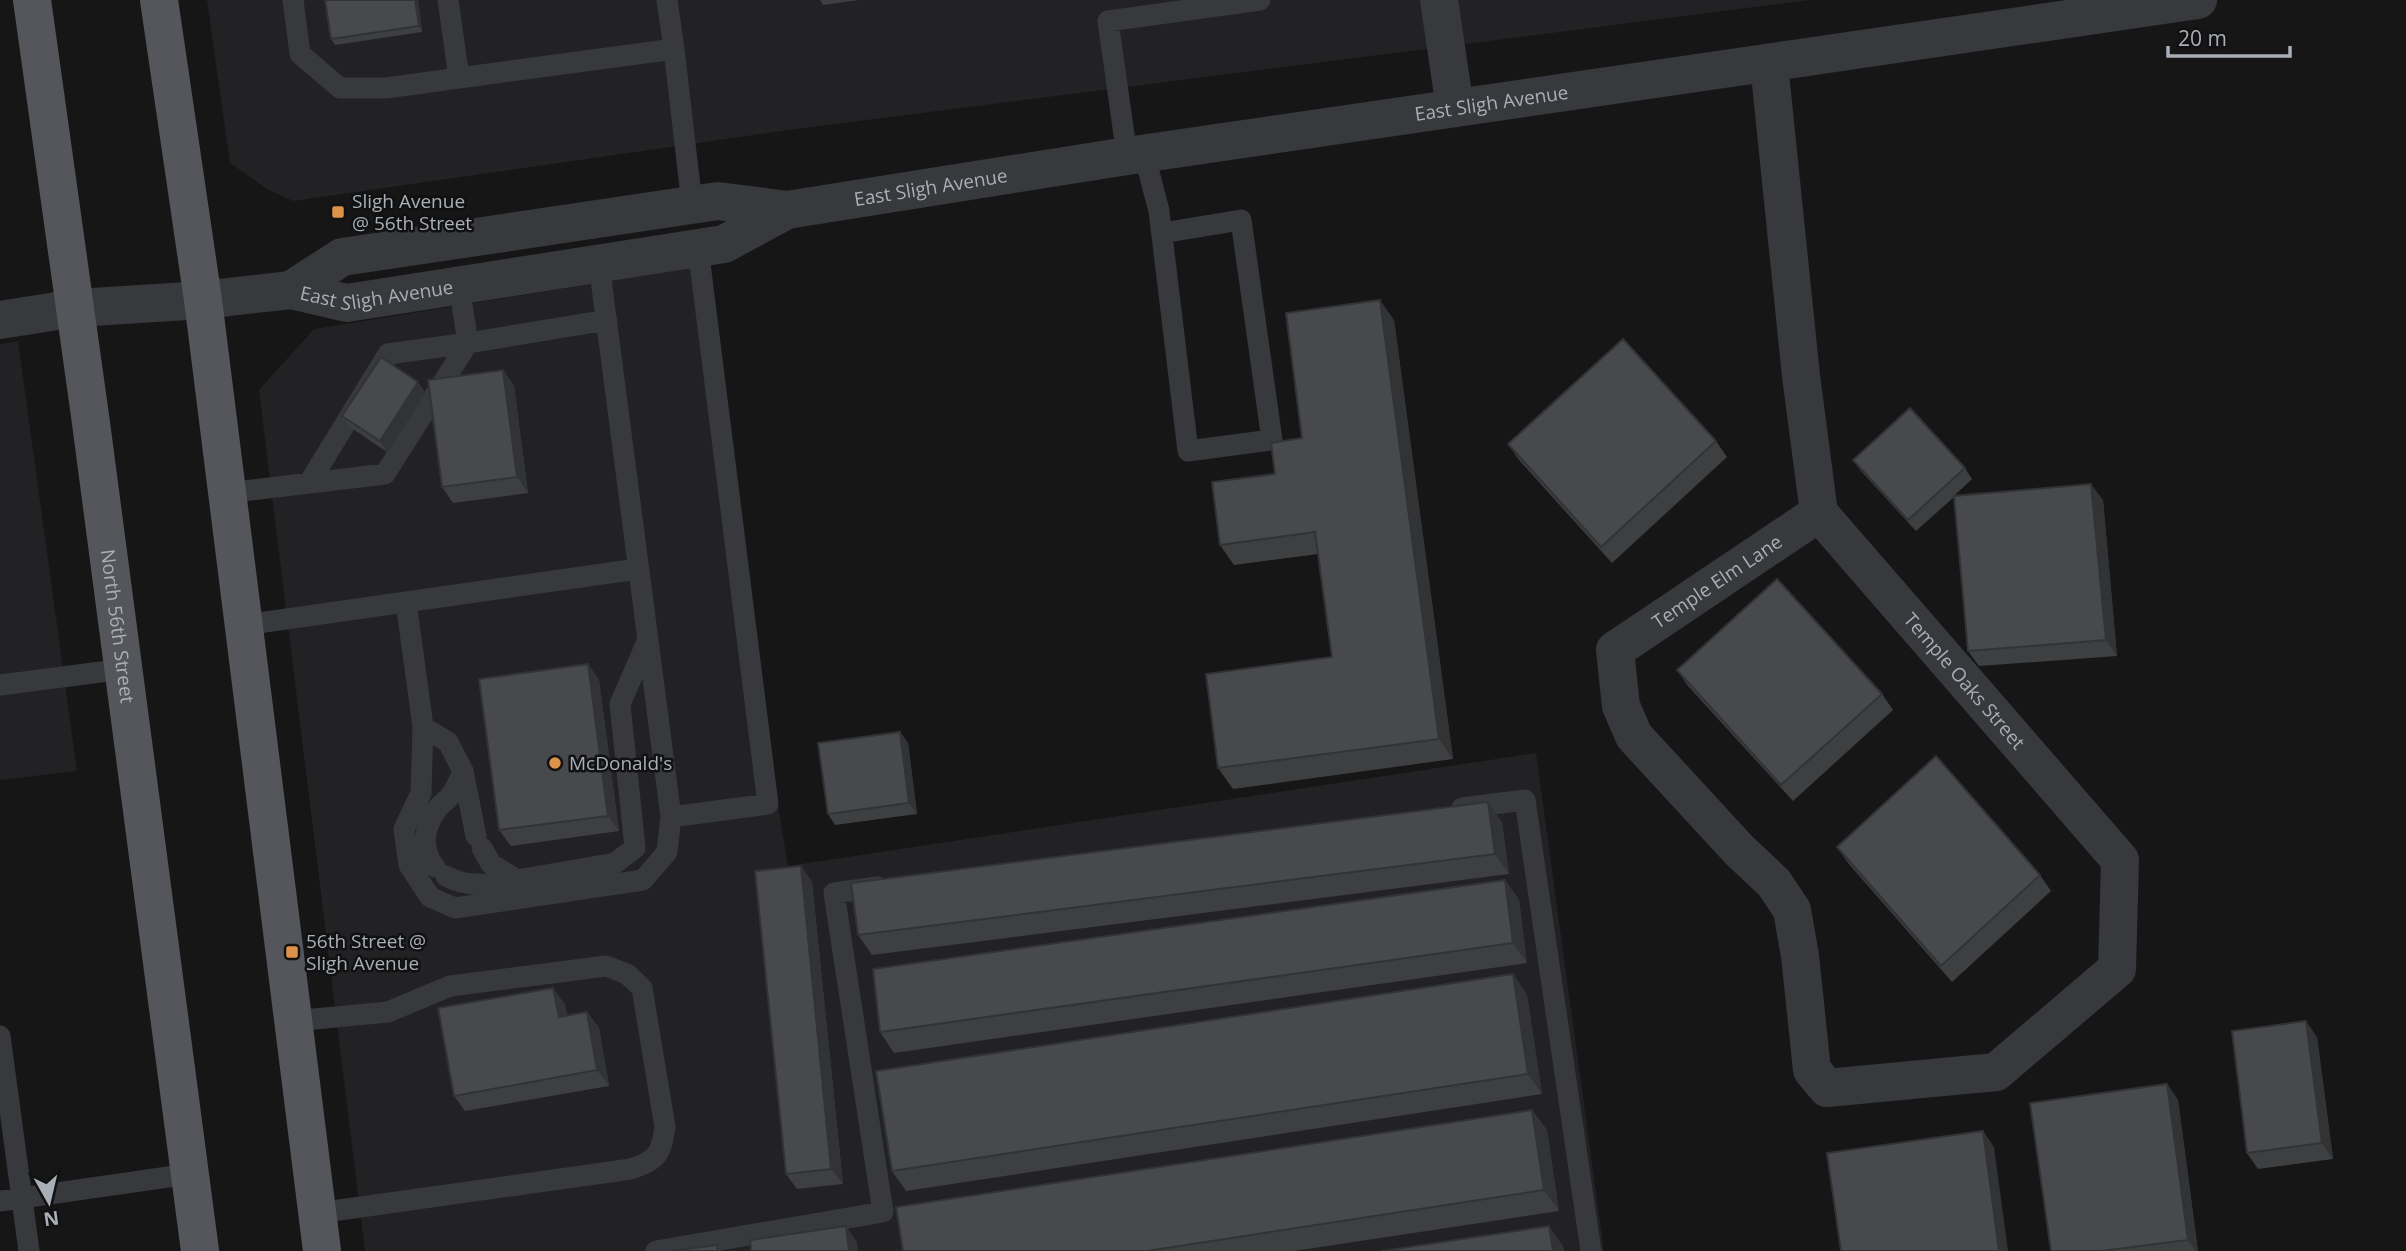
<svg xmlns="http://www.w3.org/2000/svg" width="2406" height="1251" font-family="'Open Sans',sans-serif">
	<rect width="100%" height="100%" fill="#161617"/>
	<path fill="#222224" d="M207 0H1810L796 129 293 201 267 189 230 163Z
		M690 268 788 866 1536 753 1604 1251H365L259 390 314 329Z
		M18 341 77 771 0 780V344Z"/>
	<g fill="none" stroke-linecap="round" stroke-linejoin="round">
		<path stroke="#37393c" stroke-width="21" d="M293 0 300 54 340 88H386L459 78 448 0
			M667 0 674 49
			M459 78 674 49 692 204
			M1144 153 1159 211 1188 451 1272 440 1241 220 1162 233
			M1127 156 1108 21 1260 0
			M309 483 388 354 468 343 459 285
			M227 493 385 474 468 343 607 320
			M406 602 423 727 421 793 404 829 409 865 430 897 455 908 643 880 667 852 671 817 599 264
			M244 625 638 569
			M0 685 124 669
			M423 727 448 742 463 771 476 836
			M1462 808 1525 800 1591 1251
			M671 817 768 804 698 248
			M482 848 491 864 517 880 615 863 635 848 620 704 647 642
			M435 867C420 849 424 827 437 809 442 803 449 799 453 792 457 786 460 778 463 771
			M446 876C470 889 491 884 517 880
			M293 1021 388 1012 450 986 606 966 627 974 642 988 665 1127C661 1155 657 1160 631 1169L318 1213
			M0 1036 29 1251
			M0 1201 189 1174
			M656 1251 883 1212 834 893 878 887"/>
		<g stroke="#37393c" stroke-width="38">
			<path d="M1439 0 1455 108"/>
			<path id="s1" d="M1769 64 1801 376 1819 513 2120 860 2117 969 1996 1072 1827 1088 1812 1070 1800 956 1792 910 1774 883 1739 850 1634 736 1621 706 1615 650 1819 513"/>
		</g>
		<g stroke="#37393c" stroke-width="38">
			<path id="s2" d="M291 290 342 257 443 242 718 201 787 210 1127 156 2198 0"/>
			<path id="s3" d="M0 320 76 308 203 300 291 290 347 303 724 244 787 210"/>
		</g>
		<g stroke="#54565b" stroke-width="38">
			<path id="s4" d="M32 0 91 423 200 1251"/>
			<path d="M159 0 203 300 322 1251"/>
		</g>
	</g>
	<path fill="#3e3f41" d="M325 0H418L422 32 335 45 331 39Z
		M820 0H859L823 5Z
		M1394 320 1453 759 1233 789 1218 768 1332 657 1318 554 1234 565 1220 545Z
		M503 370 514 386 528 493 453 503 442 487Z
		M426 393 387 452 350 427 342 416Z
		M1716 441 1727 457 1612 563 1519 460 1508 444Z
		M1853 460 1965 468 1972 479 1955 495 2103 500 2117 656 1979 666 1968 651 1954 497 1916 531 1861 471Z
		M588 664 599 680 619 831 511 846 499 830Z
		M1677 670 1882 694 1893 710 1793 801 1688 686Z
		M900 732 908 743 917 814 835 825 828 814Z
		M1502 822 1509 874 872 955 858 935Z
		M1837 847 2040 875 2051 891 1952 982 1848 863Z
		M801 866 812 882 843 1184 797 1189 786 1174Z
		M1505 880 1519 900 1527 963 894 1053 880 1032Z
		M1513 974 1527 995 1542 1094 906 1191 892 1171Z
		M565 1004 567 1015 587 1012 599 1028 609 1086 465 1111 454 1096Z
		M2317 1037 2333 1159 2258 1169 2247 1153Z
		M2167 1084 2178 1100 2198 1251H2051Z
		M1532 1110 1547 1130 1559 1211 1294 1251H903Z"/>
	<path fill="#323335" d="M415 0H418L422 32 419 26Z
		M1380 300 1394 320 1453 759 1439 739Z
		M503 370 514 386 528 493 517 477Z
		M418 382 426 393 387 452 380 441Z
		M2091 484 2103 500 2117 656 2106 640Z
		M588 664 599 680 619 831 608 816Z
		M900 732 908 743 917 814 909 803Z
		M1488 802 1502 822 1509 874 1495 854Z
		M801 866 812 882 843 1184 831 1169Z
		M1505 880 1519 900 1527 963 1513 943Z
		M1513 974 1527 995 1542 1094 1528 1074Z
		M553 988 565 1004 570 1033 559 1017Z
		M587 1012 599 1028 609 1086 597 1070Z
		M2306 1021 2317 1037 2333 1159 2322 1143Z
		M2167 1084 2178 1100 2198 1251H2196L2188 1240Z
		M1532 1110 1547 1130 1559 1211 1544 1190Z
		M1983 1131 1994 1147 2008 1251H1999Z
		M846 1226 857 1242 858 1251H849Z
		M1549 1226 1563 1246 1564 1251H1553Z"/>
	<path fill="#48494c" stroke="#323335" stroke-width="2" d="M325 0H415L419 26 331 39Z
		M1380 300 1439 739 1218 768 1206 674 1332 657 1315 532 1220 545 1212 482 1275 474 1271 443 1302 438 1286 313Z
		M1623 339 1716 441 1601 547 1508 444Z
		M381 357 418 382 380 441 342 416Z
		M503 370 517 477 442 487 428 380Z
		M1910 408 1965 468 1908 520 1853 460Z
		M2091 484 2106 640 1968 651 1954 496Z
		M1777 579 1882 694 1781 785 1677 670Z
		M588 664 608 816 499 830 479 679Z
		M900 732 909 803 828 814 818 743Z
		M1936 756 2040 875 1941 966 1837 847Z
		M1488 802 1495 854 858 935 851 883Z
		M801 866 831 1169 786 1174 755 871Z
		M1505 880 1513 943 880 1032 873 969Z
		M1513 974 1528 1074 892 1171 876 1071Z
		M553 988 559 1017 587 1012 597 1070 454 1096 438 1008Z
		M2306 1021 2322 1143 2247 1153 2232 1031Z
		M2167 1084 2188 1240 2101 1251H2051L2030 1103Z
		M1532 1110 1544 1190 1147 1251H903L896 1207Z
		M1983 1131 1999 1251H1841L1827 1153Z
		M846 1226 849 1251H751L750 1240Z
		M1549 1226 1553 1251H1382Z
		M717 1245 718 1251H671Z"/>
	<g fill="#dc9249" stroke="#111112" stroke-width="2.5">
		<rect x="331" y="205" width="14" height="14" rx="3.5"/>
		<circle cx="555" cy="763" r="7"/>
		<rect x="285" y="945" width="14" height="14" rx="3.5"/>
	</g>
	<g text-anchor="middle" stroke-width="5" stroke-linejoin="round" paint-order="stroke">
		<g font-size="19" fill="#a9afb6" stroke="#111112">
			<text dy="7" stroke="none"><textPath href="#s2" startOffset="1223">East Sligh Avenue</textPath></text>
			<text dy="7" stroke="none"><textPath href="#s2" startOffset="656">East Sligh Avenue</textPath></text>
			<text dy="7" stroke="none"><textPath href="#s3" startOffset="380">East Sligh Avenue</textPath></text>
			<text dy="7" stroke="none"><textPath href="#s1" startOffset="1981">Temple Elm Lane</textPath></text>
			<text dy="7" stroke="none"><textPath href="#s4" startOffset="632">North 56th Street</textPath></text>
			<text dy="7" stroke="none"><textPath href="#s1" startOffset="674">Temple Oaks Street</textPath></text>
		</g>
		<g font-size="19" fill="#a9afb6" stroke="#111112" text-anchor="start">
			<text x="352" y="208">Sligh Avenue<tspan x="352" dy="22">@ 56th Street</tspan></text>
			<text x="569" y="770">McDonald's</text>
			<text x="306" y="948">56th Street @<tspan x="306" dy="22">Sligh Avenue</tspan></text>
		</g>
	</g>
	<g transform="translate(49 1202) rotate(172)" stroke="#111112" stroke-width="5" paint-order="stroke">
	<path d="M0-5L12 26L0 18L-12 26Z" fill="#a9afb6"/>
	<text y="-10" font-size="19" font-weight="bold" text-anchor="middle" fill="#a9afb6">N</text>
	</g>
	<path d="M2168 46v10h122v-10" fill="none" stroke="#a9afb6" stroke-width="3.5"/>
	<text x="2178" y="46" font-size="21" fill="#a9afb6" stroke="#111112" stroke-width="5" paint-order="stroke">20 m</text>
</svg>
